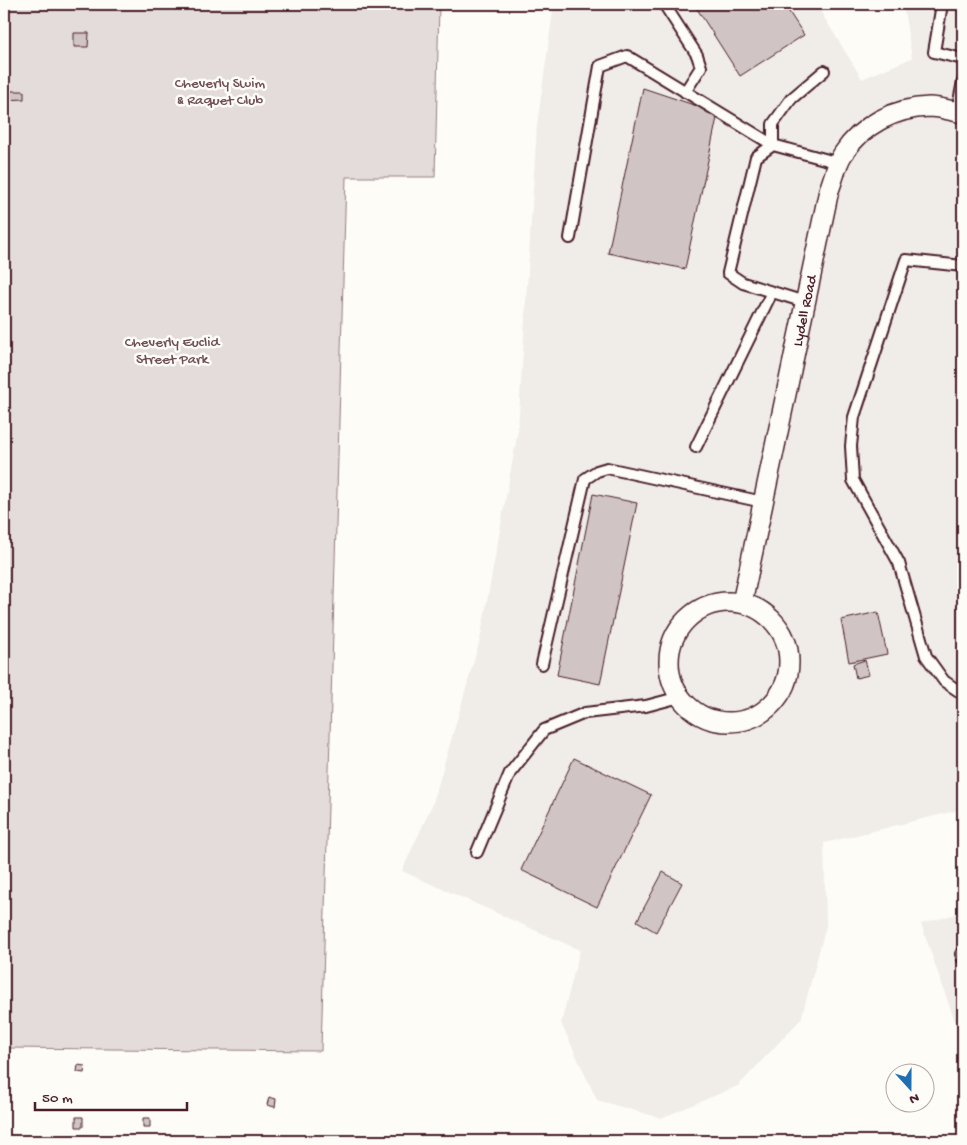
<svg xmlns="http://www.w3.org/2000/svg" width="967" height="1145" font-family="'Gochi Hand',sans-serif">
	<rect width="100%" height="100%" fill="#fdfcf7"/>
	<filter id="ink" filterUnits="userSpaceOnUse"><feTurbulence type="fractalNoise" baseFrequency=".02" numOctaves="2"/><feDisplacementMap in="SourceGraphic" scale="10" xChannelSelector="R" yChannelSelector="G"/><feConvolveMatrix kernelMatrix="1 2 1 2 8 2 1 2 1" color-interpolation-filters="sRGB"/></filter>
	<g filter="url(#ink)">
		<path fill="#f0ece8" d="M554 4H816L862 79 912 58 903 4H963V809L824 843 826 926 801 1019 738 1086 661 1118 597 1100 561 1023 580 950 402 871 433 803 480 640 518 431 537 126Z
			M963 912V1045L921 924Z"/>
		<path fill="#e3dcda" stroke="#967e82" d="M4 4H439L435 177H346L321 1051 4 1048Z"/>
		<path fill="#d0c5c4" stroke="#4a1f2b" d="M694 4H784L804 35 740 76Z
			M74 33H89L88 47H74Z
			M643 88 718 113 685 269 608 253Z
			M4 91H24V99L4 100Z
			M593 494 637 503 600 684 557 675Z
			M878 612 887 654 849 662 841 620Z
			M865 660 869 675 856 678 853 664Z
			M574 758 651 795 597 907 521 870Z
			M663 872 682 883 656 932 637 921Z
			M78 1065 85 1066 84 1073 77 1072Z
			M269 1097 276 1099 275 1107 267 1105Z
			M76 1117H83V1127H76Z
			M143 1118H150V1127H143Z"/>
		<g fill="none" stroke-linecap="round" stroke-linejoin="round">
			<defs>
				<path id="lane" d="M664 4 697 55 701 67 685 92
					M942 4 934 52 963 59
					M957 112 963 81
					M570 238 600 66 627 56 773 145V124L791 99 824 71
					M963 266 906 260 854 417 851 446 853 480 899 563 926 656 944 681 963 694
					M805 302 743 283 728 273 756 157 773 145 839 163
					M696 447 772 292
					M542 664 585 479 597 471 607 468 763 502
					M477 852 510 773 544 730 585 713 646 706 680 697
					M963 952 961 954 963 959"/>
				<g id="street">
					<circle cx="729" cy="662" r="60"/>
					<path id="s1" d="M742 603 829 190C833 181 837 162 843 154 862 125 894 108 929 107 940 107 952 111 963 113"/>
				</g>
			</defs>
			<use href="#lane" stroke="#4a1f2b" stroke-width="14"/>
			<use href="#street" stroke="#4a1f2b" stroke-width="22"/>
			<use href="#lane" stroke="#fdfcf7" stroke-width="10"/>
			<use href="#street" stroke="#fdfcf7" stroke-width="19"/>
		</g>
	</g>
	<g text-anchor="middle" stroke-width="5" stroke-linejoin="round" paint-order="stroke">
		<g font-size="15" fill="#704e57" stroke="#fdfcf7">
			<text x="220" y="87">Cheverly Swim<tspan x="220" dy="17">&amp; Raquet Club</tspan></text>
			<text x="172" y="346">Cheverly Euclid<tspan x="172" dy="17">Street Park</tspan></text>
		</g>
		<g font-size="15" fill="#4a1f2b" stroke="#fdfcf7">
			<text dy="5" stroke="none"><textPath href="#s1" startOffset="299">Lydell Road</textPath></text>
		</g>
	</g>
	<rect width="967" height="1145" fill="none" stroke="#fdfcf7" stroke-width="20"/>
	<rect x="10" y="10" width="947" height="1125" fill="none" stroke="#4a1f2b" stroke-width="2" filter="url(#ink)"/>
	<g transform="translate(910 1088) rotate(159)"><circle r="24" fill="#fdfcf7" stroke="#b5a4a5"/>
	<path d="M0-4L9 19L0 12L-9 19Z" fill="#1f6fb2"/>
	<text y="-8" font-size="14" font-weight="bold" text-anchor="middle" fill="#4a1f2b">N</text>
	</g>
	<path d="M35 1102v8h152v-8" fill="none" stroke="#4a1f2b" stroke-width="2.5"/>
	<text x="42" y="1102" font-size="15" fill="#4a1f2b" stroke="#fdfcf7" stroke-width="4" paint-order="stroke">50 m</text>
</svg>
